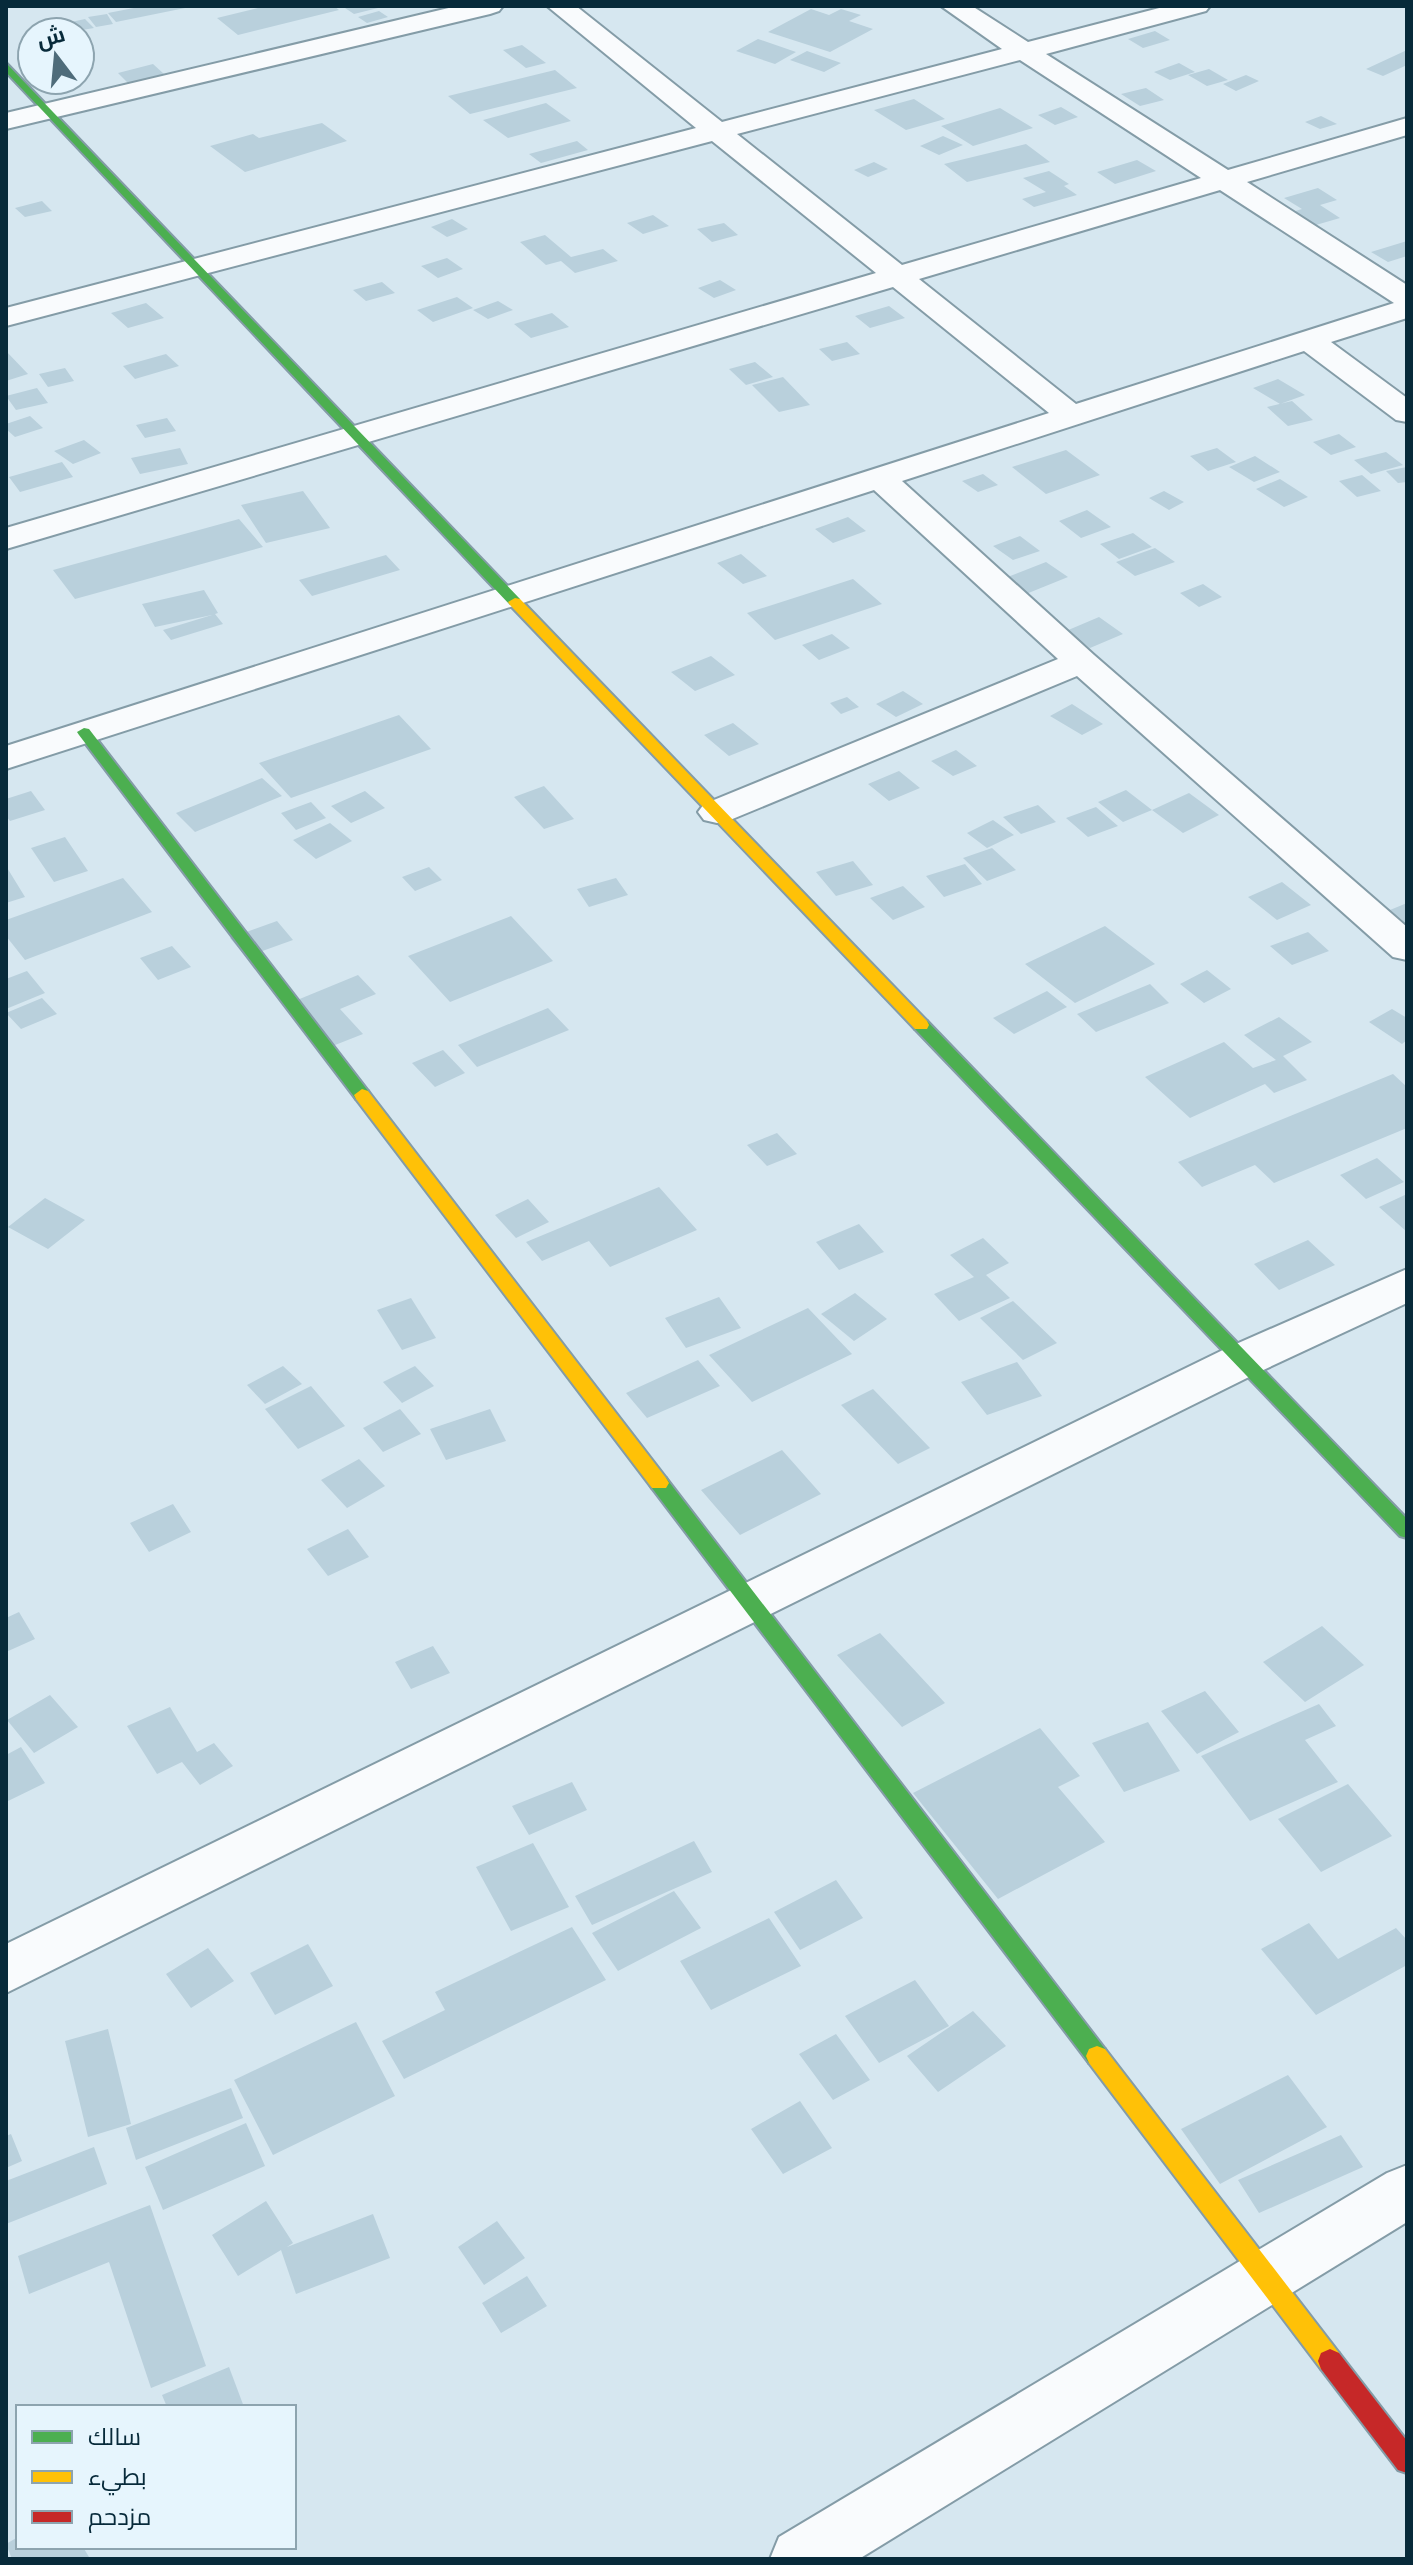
<svg xmlns="http://www.w3.org/2000/svg" width="1413" height="2565" font-family="Poppins,Cairo,sans-serif">
	<rect width="100%" height="100%" fill="#d6e7f0"/>
	<path fill="#b9d0dc" d="M144 6H190V7L116 22 108 13Z
		M266 6H334L339 10 238 35 217 18Z
		M342 6H375L378 8 354 14Z
		M811 9 829 15 841 9 861 15 849 21 873 29 830 52 768 32Z
		M379 11 388 17 367 23 358 17Z
		M107 14 113 24 96 27 88 17Z
		M85 19 94 28 70 32 62 24Z
		M1155 31 1170 40 1143 48 1128 39Z
		M758 39 796 52 775 64 736 51Z
		M522 45 546 63 526 68 503 50Z
		M1407 50V65L1383 76 1366 69Z
		M807 51 841 63 824 72 790 60Z
		M1179 63 1195 72 1170 80 1154 72Z
		M153 64 164 74 128 83 118 73Z
		M1209 69 1228 80 1207 86 1188 75Z
		M555 70 577 88 470 114 448 96Z
		M1246 75 1259 81 1236 91 1223 84Z
		M1146 88 1164 100 1140 106 1121 94Z
		M914 99 945 119 906 130 874 110Z
		M546 103 571 121 508 138 483 120Z
		M1061 107 1078 117 1055 125 1038 115Z
		M1000 108 1033 128 973 146 941 126Z
		M1321 116 1337 124 1320 129 1305 122Z
		M322 123 347 141 245 172 210 146 253 134 259 138Z
		M943 136 963 145 939 155 920 146Z
		M577 141 588 150 541 163 529 154Z
		M1026 144 1050 162 967 182 944 164Z
		M1137 160 1156 171 1115 184 1097 172Z
		M874 162 888 169 868 177 854 170Z
		M1049 171 1069 184 1064 186 1077 195 1034 207 1022 199 1046 192 1023 178Z
		M1318 188 1337 200 1320 205 1340 218 1309 227 1289 213 1302 209 1284 198Z
		M42 201 52 211 25 217 15 208Z
		M653 215 669 226 643 234 627 223Z
		M452 219 468 229 447 237 431 227Z
		M724 223 738 235 712 242 697 229Z
		M545 235 571 257 603 249 618 261 575 273 561 261 546 265 520 242Z
		M1407 241V256L1388 262 1371 252Z
		M447 258 463 269 438 278 421 266Z
		M720 280 736 290 714 298 698 288Z
		M382 282 395 293 366 301 353 290Z
		M457 297 473 308 433 322 417 310Z
		M498 301 513 310 488 319 473 310Z
		M146 303 164 318 128 328 111 313Z
		M889 306 905 318 870 328 855 316Z
		M552 313 569 327 531 338 514 324Z
		M847 342 860 354 832 361 819 349Z
		M6 351 28 374 6 381Z
		M166 354 179 366 135 379 123 366Z
		M755 362 773 377 746 385 729 369Z
		M65 368 74 381 48 387 39 374Z
		M783 377 810 405 779 412 752 385Z
		M1278 379 1305 395 1280 404 1253 388Z
		M37 388 48 403 16 410 6 396Z
		M1292 401 1313 420 1288 426 1267 407Z
		M30 416 43 428 15 437 6 429V424Z
		M167 418 176 431 145 438 136 425Z
		M1339 434 1356 447 1331 455 1313 442Z
		M84 440 101 453 73 464 54 451Z
		M180 448 188 464 140 474 131 458Z
		M1217 448 1236 462 1208 471 1190 456Z
		M1066 450 1100 475 1046 494 1012 467Z
		M1386 452 1403 465 1371 474 1354 460Z
		M1255 456 1280 472 1254 482 1229 467Z
		M62 462 73 477 20 492 9 477Z
		M1407 467V482L1398 483 1386 471Z
		M983 474 998 485 978 492 962 481Z
		M1362 475 1381 491 1357 497 1339 481Z
		M1280 479 1308 497 1284 507 1256 489Z
		M303 491 330 528 266 543 241 505Z
		M1164 491 1184 502 1169 510 1149 498Z
		M1087 510 1111 527 1081 538 1059 521Z
		M848 517 866 531 833 543 815 529Z
		M239 519 263 547 75 599 53 570Z
		M1133 533 1152 547 1119 559 1100 544Z
		M1020 536 1040 551 1013 560 993 546Z
		M1155 548 1175 562 1135 576 1116 562Z
		M741 554 767 576 743 584 717 563Z
		M386 555 400 570 312 596 299 580Z
		M1046 562 1068 577 1026 594 1005 578Z
		M853 579 882 604 775 640 747 613Z
		M1203 584 1222 597 1199 607 1180 593Z
		M204 590 218 613 215 614 223 624 171 640 163 630 212 615 155 627 142 604Z
		M1099 617 1123 634 1090 648 1066 631Z
		M832 634 850 648 819 660 802 645Z
		M711 656 735 675 695 691 671 672Z
		M903 691 923 704 896 717 876 704Z
		M847 697 859 707 841 714 830 703Z
		M1072 704 1103 724 1082 735 1050 716Z
		M399 715 431 749 291 798 259 763Z
		M733 723 759 744 729 756 704 735Z
		M956 750 977 766 953 776 931 761Z
		M899 771 920 788 889 801 868 784Z
		M262 778 282 796 195 832 176 813Z
		M544 786 574 819 544 829 514 797Z
		M1126 790 1152 810 1123 822 1098 802Z
		M31 791 45 810 10 821 6 816V799Z
		M365 791 385 808 351 823 331 806Z
		M1189 793 1219 815 1183 833 1152 810Z
		M311 802 326 818 296 830 281 813Z
		M1038 805 1056 822 1021 834 1003 817Z
		M1096 807 1118 826 1088 837 1066 818Z
		M993 820 1014 835 987 848 967 833Z
		M330 823 352 841 316 859 293 840Z
		M65 837 88 871 54 882 31 848Z
		M992 848 1016 870 987 881 963 858Z
		M853 861 873 885 836 896 816 872Z
		M965 864 982 884 944 897 926 876Z
		M6 866 25 897 6 903Z
		M429 867 442 880 415 891 402 877Z
		M123 878 152 912 25 960 6 936V920Z
		M616 878 628 895 589 907 577 889Z
		M1282 882 1311 905 1277 920 1248 897Z
		M903 886 925 907 893 920 870 898Z
		M1407 903V924L1390 910Z
		M511 916 553 961 450 1002 408 956Z
		M277 921 293 940 246 957 230 938Z
		M1105 926 1155 964 1075 1003 1025 964Z
		M1308 932 1329 951 1292 965 1270 946Z
		M172 946 191 967 158 980 140 958Z
		M1207 970 1231 989 1204 1003 1180 984Z
		M27 971 45 993 6 1009V979Z
		M358 975 376 994 340 1009 363 1034 325 1049 285 1005Z
		M1150 984 1169 1003 1096 1032 1077 1014Z
		M1047 991 1067 1007 1014 1034 993 1018Z
		M42 998 57 1014 21 1029 6 1013Z
		M548 1008 569 1030 477 1067 458 1045Z
		M1392 1009 1407 1018V1040L1402 1044 1369 1022Z
		M1279 1017 1312 1042 1283 1056 1307 1080 1274 1093 1265 1084 1190 1118 1145 1077 1224 1042 1253 1068 1276 1060 1244 1035Z
		M443 1050 465 1073 435 1087 412 1063Z
		M1393 1074 1407 1087V1128L1274 1183 1255 1165 1202 1187 1178 1162Z
		M777 1133 797 1154 767 1166 747 1145Z
		M1377 1158 1404 1182 1366 1199 1340 1175Z
		M659 1187 697 1230 610 1267 589 1241 542 1261 526 1242Z
		M1407 1194V1232L1379 1207Z
		M45 1198 85 1220 48 1249 8 1227Z
		M528 1199 549 1222 516 1238 495 1215Z
		M859 1224 884 1252 839 1270 816 1242Z
		M983 1238 1009 1263 986 1275 1010 1298 959 1321 934 1294 974 1277 950 1255Z
		M1308 1240 1335 1265 1279 1290 1254 1264Z
		M855 1293 887 1319 854 1341 821 1314Z
		M719 1297 741 1328 686 1348 665 1318Z
		M411 1298 436 1338 402 1350 377 1310Z
		M1013 1301 1057 1343 1023 1360 980 1318Z
		M808 1308 852 1354 752 1402 709 1355Z
		M698 1360 720 1386 647 1418 626 1393Z
		M1017 1362 1042 1396 987 1415 961 1382Z
		M283 1366 302 1384 265 1404 247 1385Z
		M415 1366 434 1386 402 1403 383 1382Z
		M311 1386 345 1426 298 1449 265 1409Z
		M873 1389 930 1448 898 1464 841 1405Z
		M400 1409 421 1434 383 1452 363 1428Z
		M490 1409 506 1441 446 1460 430 1429Z
		M782 1450 821 1494 740 1535 701 1490Z
		M359 1459 385 1486 347 1508 321 1480Z
		M173 1504 191 1532 149 1552 130 1523Z
		M348 1529 369 1557 328 1576 307 1549Z
		M19 1612 35 1639 6 1652V1618Z
		M1322 1626 1364 1665 1305 1702 1263 1662Z
		M880 1633 945 1703 902 1727 837 1655Z
		M433 1646 450 1673 411 1689 395 1662Z
		M1205 1691 1239 1732 1197 1754 1161 1711Z
		M50 1695 78 1727 34 1753 7 1720Z
		M1319 1704 1336 1726 1305 1740 1338 1782 1250 1821 1201 1756Z
		M170 1707 197 1752 214 1743 233 1766 200 1785 182 1762 157 1774 127 1726Z
		M1148 1722 1180 1771 1124 1792 1092 1743Z
		M1040 1728 1080 1776 1058 1787 1105 1842 998 1899 913 1793Z
		M21 1747 45 1783 6 1802V1755Z
		M572 1782 587 1810 529 1835 512 1806Z
		M1348 1784 1392 1836 1321 1872 1278 1819Z
		M694 1841 712 1872 592 1925 575 1896Z
		M533 1843 569 1907 511 1931 476 1867Z
		M836 1880 863 1918 800 1950 774 1912Z
		M674 1891 701 1928 618 1971 592 1933Z
		M769 1918 801 1966 711 2010 680 1961Z
		M1309 1923 1338 1959 1396 1928 1407 1940V1965L1316 2015 1261 1949Z
		M572 1927 606 1980 404 2079 382 2041 445 2010 435 1992Z
		M308 1944 333 1986 275 2015 250 1973Z
		M208 1948 234 1981 191 2008 166 1974Z
		M915 1980 949 2026 879 2063 845 2016Z
		M973 2011 1006 2046 938 2092 907 2056Z
		M356 2022 395 2096 273 2155 234 2080Z
		M108 2029 131 2124 88 2137 65 2041Z
		M836 2034 870 2080 833 2100 799 2054Z
		M1288 2075 1327 2127 1220 2184 1181 2129Z
		M231 2088 243 2118 136 2160 126 2128Z
		M800 2101 832 2148 783 2174 751 2129Z
		M246 2123 265 2166 163 2210 145 2167Z
		M11 2134 22 2161 6 2168V2136Z
		M1341 2135 1363 2167 1259 2213 1238 2180Z
		M94 2147 107 2184 6 2224V2181Z
		M266 2201 293 2243 287 2247 373 2214 390 2258 296 2294 281 2250 238 2276 212 2235Z
		M150 2205 206 2366 151 2388 109 2262 29 2294 18 2256Z
		M497 2221 525 2258 484 2285 458 2247Z
		M527 2276 547 2306 501 2333 482 2303Z
		M229 2367 244 2407H167L162 2395Z
		M18 2537V2547H83L89 2557 12 2559 6 2544Z"/>
	<g fill="none" stroke-linecap="round" stroke-linejoin="round">
		<defs>
			<path id="street" d="M457 6H503L499 11 490 14 6 129V113Z
				M547 6H576L722 122 1002 49 941 6H972L1028 42 1167 6H1210L1206 11 1046 54 1228 170 1407 118V135L1247 182 1407 285V318L1331 342 1407 398V422L1396 420 1304 351 902 481 1094 655 1407 927V960L1393 957 1077 676 730 820 717 823 704 820 698 812 704 804 1058 659 874 490 6 769V746L1049 413 893 287 6 549V528L876 273 712 141 6 326V308L696 128ZM1020 60 1201 178 902 265 737 134ZM1220 190 1394 303 1076 404 919 279Z
				M1407 1269V1303L1259 1372 6 1993V1944L1227 1348Z
				M1407 2165V2222L859 2559H770L779 2537 1387 2173Z"/>
			<path id="fast" d="M6 63 520 599V605H510L6 72Z
				M84 728 89 729 368 1091 370 1095 368 1099H356L79 735 77 732Z
				M921 1020 927 1021 1407 1519V1538L1400 1536 915 1029 913 1025Z
				M659 1476 666 1478 1105 2049 1108 2056 1105 2063 1097 2066 1089 2063 652 1488 649 1483 652 1478Z"/>
			<path id="slow" d="M515 598 520 599 927 1021 929 1025 927 1029H915L510 605 508 602Z
				M362 1089 368 1091 666 1478 669 1483 666 1488H652L356 1099 354 1095Z
				M1097 2046 1105 2049 1339 2353 1342 2361 1339 2369 1330 2373 1321 2369 1089 2063 1086 2056 1089 2049Z"/>
			<path id="jam" d="M1330 2349 1339 2353 1407 2441V2473L1398 2470 1321 2369 1318 2361 1321 2353Z"/>
		</defs>
		<use href="#street" stroke="#849ca7" stroke-width="4"/>
		<use href="#fast" stroke="#849ca7" stroke-width="4"/>
		<use href="#slow" stroke="#849ca7" stroke-width="4"/>
		<use href="#jam" stroke="#849ca7" stroke-width="4"/>
		<use href="#street" fill="#f9fbfd" fill-rule="evenodd"/>
		<use href="#fast" fill="#4caf50" fill-rule="evenodd"/>
		<use href="#slow" fill="#ffc107" fill-rule="evenodd"/>
		<use href="#jam" fill="#c62828" fill-rule="evenodd"/>
	</g>
	<rect width="1413" height="2565" fill="none" stroke="#072a3a" stroke-width="16"/>
	<rect x="16" y="2405" width="280" height="144" fill="#e6f5fd" stroke="#8da4af" stroke-width="2"/>
	<rect x="32" y="2431" width="40" height="12" fill="#4caf50" stroke="#8da4af" stroke-width="2"/>
	<text x="88" y="2445" font-size="24" fill="#072a3a">سالك</text>
	<rect x="32" y="2471" width="40" height="12" fill="#ffc107" stroke="#8da4af" stroke-width="2"/>
	<text x="88" y="2485" font-size="24" fill="#072a3a">بطيء</text>
	<rect x="32" y="2511" width="40" height="12" fill="#c62828" stroke="#8da4af" stroke-width="2"/>
	<text x="88" y="2525" font-size="24" fill="#072a3a">مزدحم</text>
	<g transform="translate(56 56) rotate(344)"><circle r="38" fill="#e6f5fd" stroke="#8da4af" stroke-width="2"/>
	<path d="M0-6L14 30L0 20L-14 30Z" fill="#4f6c7a"/>
	<text y="-12" font-size="22" font-weight="bold" text-anchor="middle" fill="#072a3a">ش</text>
	</g>
</svg>
